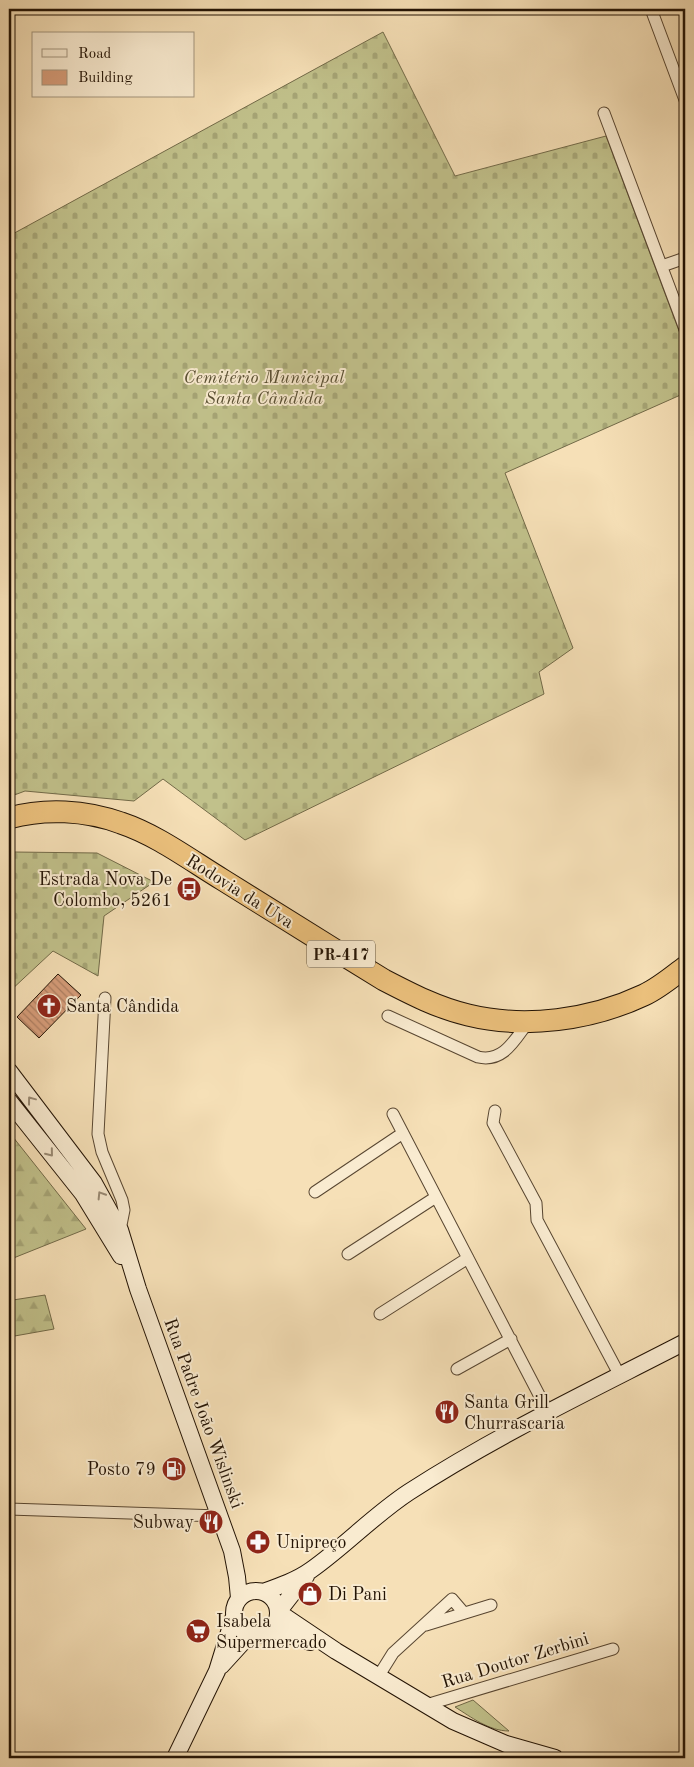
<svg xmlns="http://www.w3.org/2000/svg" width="694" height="1767" font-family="'Old Standard TT',serif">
	<defs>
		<pattern id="forest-firs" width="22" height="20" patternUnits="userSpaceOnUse" patternTransform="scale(1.25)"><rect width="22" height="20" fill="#c1c18b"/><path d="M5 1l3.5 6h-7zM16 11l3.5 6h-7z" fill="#a6a576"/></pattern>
		<pattern id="cemetery-stones" width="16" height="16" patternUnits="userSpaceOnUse" patternTransform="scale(1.25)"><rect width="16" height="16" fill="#c1c18b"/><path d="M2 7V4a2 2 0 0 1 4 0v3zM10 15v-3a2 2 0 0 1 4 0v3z" fill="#a6a576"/></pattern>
		<pattern id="building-back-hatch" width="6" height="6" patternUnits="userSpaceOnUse" patternTransform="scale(1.25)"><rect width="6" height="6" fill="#d69c79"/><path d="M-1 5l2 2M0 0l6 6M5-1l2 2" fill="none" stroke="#ad7e61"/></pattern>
	</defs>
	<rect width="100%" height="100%" fill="#f6e0b7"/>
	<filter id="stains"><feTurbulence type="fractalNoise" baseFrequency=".004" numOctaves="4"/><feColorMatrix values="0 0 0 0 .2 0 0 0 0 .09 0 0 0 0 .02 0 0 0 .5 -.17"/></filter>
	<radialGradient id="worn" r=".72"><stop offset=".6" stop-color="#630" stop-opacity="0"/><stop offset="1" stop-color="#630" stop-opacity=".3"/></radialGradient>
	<path fill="#c1c18b" stroke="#726a48" d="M473 1700 509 1731C489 1731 471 1717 455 1707Z"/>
	<path fill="url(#forest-firs)" stroke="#726a48" d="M9 1132 86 1229 11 1259 9 1258Z
		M45 1295 54 1329 9 1337V1298L13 1300Z"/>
	<path fill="url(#cemetery-stones)" stroke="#726a48" d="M383 32 455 176 606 136 685 347V393L505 473 573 648 539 672 544 694 245 840 163 779 134 801 25 791 9 797V236Z
		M9 848 14 852 97 853 154 882 104 916 98 976 53 951 9 992Z"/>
	<path fill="url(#building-back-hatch)" stroke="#231304" d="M58 974 81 995 39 1038 17 1017Z"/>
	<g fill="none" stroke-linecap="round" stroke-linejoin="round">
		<defs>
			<path id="street" d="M651 9 685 100
				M604 113 685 329
				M662 266 685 258
				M105 998 98 1134 102 1152 122 1200 124 1210 120 1230
				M388 1016 478 1057C504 1063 515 1039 529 1021
				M495 1111 493 1123 536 1203 537 1220 620 1376
				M393 1114 548 1412
				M315 1192 403 1133
				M348 1254 436 1197
				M380 1314 468 1258
				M457 1369 511 1339
				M9 1509 219 1516
				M426 1625 491 1605
				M378 1677 393 1653 452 1599 464 1613
				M426 1705 613 1649"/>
			<path id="secondary" d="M9 1071 94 1183 120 1230 138 1289 232 1551 237 1577 239 1598
				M9 1101 83 1194 121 1256
				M234 1613a22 22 0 1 1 44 0a22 22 0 1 1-44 0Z
				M263 1592C280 1586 297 1580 311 1570 345 1546 374 1515 409 1492 497 1435 592 1390 685 1342
				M278 1612 336 1651 453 1721 506 1744 555 1758
				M278 1612 306 1576
				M270 1629 310 1642
				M221 1666 242 1643 258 1634
				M175 1758 217 1671 234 1616"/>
			<path id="highway" d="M9 818C45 808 85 810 121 823 157 835 190 860 223 880 276 913 330 947 384 980 411 994 438 1008 468 1015 525 1029 591 1020 644 995 659 988 672 977 685 967"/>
		</defs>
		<use href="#street" stroke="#584631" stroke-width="13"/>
		<use href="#secondary" stroke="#231304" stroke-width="18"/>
		<use href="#highway" stroke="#231304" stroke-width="23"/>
		<use href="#street" stroke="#f9ebd0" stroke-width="11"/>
		<use href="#secondary" stroke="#f9ebd0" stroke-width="16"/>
		<use href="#highway" stroke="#ebc07c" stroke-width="21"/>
	</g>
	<defs><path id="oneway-chevron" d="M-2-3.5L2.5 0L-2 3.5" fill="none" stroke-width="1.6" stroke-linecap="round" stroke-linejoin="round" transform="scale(1.25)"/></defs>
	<g stroke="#998a74">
		<use href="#oneway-chevron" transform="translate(31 1100) rotate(-127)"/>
		<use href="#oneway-chevron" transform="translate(50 1153) rotate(51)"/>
		<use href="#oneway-chevron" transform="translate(101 1195) rotate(-122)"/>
	</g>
	<defs>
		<symbol id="bus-disc" viewBox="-11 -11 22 22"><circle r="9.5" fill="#8f2418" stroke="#f9ebd0"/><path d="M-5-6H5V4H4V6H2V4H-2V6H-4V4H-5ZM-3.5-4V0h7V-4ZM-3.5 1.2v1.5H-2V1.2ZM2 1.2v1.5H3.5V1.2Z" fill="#fff"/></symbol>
		<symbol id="church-disc" viewBox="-11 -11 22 22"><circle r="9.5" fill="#8f2418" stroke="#f9ebd0"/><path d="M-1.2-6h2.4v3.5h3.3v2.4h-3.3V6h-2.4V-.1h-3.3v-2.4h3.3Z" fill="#fff"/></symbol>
		<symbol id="restaurant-disc" viewBox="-11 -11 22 22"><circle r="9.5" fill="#8f2418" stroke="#f9ebd0"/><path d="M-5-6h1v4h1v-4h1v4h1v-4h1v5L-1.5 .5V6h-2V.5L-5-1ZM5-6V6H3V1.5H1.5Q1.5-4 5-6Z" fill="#fff"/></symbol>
		<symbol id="fuel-disc" viewBox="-11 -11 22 22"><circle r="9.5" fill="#8f2418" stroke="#f9ebd0"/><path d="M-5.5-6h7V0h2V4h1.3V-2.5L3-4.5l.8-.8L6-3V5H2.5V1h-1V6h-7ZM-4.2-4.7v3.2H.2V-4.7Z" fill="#fff"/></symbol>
		<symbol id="pharmacy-disc" viewBox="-11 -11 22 22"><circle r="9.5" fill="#8f2418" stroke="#f9ebd0"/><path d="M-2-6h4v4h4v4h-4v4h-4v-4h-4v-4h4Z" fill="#fff"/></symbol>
		<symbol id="shop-disc" viewBox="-11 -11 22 22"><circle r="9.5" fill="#8f2418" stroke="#f9ebd0"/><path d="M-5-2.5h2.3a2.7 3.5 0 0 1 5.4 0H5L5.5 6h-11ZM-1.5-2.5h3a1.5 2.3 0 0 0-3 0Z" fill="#fff"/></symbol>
		<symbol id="supermarket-disc" viewBox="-11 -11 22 22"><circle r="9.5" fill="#8f2418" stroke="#f9ebd0"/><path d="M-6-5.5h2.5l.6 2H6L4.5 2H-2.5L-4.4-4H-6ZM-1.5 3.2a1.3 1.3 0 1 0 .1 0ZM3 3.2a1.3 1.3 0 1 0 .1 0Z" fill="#fff"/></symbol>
	</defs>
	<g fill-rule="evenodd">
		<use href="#bus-disc" x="175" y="875" width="28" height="28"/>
		<use href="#church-disc" x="35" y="992" width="28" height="28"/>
		<use href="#restaurant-disc" x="433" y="1398" width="28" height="28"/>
		<use href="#fuel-disc" x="160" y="1455" width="28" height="28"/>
		<use href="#restaurant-disc" x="197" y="1508" width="28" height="28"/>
		<use href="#pharmacy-disc" x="244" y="1528" width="28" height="28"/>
		<use href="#shop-disc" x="296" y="1580" width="28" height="28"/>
		<use href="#supermarket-disc" x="184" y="1617" width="28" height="28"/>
	</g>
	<g text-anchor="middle" stroke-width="4" stroke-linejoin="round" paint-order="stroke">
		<rect fill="#f9ebd0" stroke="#635441" stroke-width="1" x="307" y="940.5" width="68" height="27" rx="4"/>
		<g font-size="16" font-weight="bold" fill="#231304">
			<text x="341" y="960">PR-417</text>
		</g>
		<g font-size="18" font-style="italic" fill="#5a5033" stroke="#f9ebd0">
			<text x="264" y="383">Cemitério Municipal<tspan x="264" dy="21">Santa Cândida</tspan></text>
		</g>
		<g font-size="18" fill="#231304" stroke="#f9ebd0" text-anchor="start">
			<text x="172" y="885" text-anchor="end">Estrada Nova De<tspan x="172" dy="21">Colombo, 5261</tspan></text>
			<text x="66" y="1012">Santa Cândida</text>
			<text x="464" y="1408">Santa Grill<tspan x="464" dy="21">Churrascaria</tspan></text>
			<text x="156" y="1475" text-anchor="end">Posto 79</text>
			<text x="194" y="1528" text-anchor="end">Subway</text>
			<text x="276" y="1548">Unipreço</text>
			<text x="328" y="1600">Di Pani</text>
			<text x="216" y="1627">Isabela<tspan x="216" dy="21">Supermercado</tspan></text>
		</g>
		<g font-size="18" fill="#231304" stroke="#f9ebd0">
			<text transform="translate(240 891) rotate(32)" y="6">Rodovia da Uva</text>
			<text transform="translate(204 1413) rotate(70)" y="6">Rua Padre João Wislinski</text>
			<text transform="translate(515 1660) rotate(-17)" y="6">Rua Doutor Zerbini</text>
		</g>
	</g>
	<rect width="694" height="1767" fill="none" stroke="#f6e0b7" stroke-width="30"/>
	<rect x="10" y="10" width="674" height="1747" fill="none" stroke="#231304" stroke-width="2.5"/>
	<rect x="15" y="15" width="664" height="1737" fill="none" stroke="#231304"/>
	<rect x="32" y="32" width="162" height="65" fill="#f9ebd0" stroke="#a3957e"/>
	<rect x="42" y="49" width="25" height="8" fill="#f9ebd0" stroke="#a3957e"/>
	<text x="78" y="58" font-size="15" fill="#231304">Road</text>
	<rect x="42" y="70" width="25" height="15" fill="#d69c79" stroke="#a3957e"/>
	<text x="78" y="82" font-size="15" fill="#231304">Building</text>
	<rect width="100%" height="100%" filter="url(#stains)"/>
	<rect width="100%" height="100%" fill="url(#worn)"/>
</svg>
